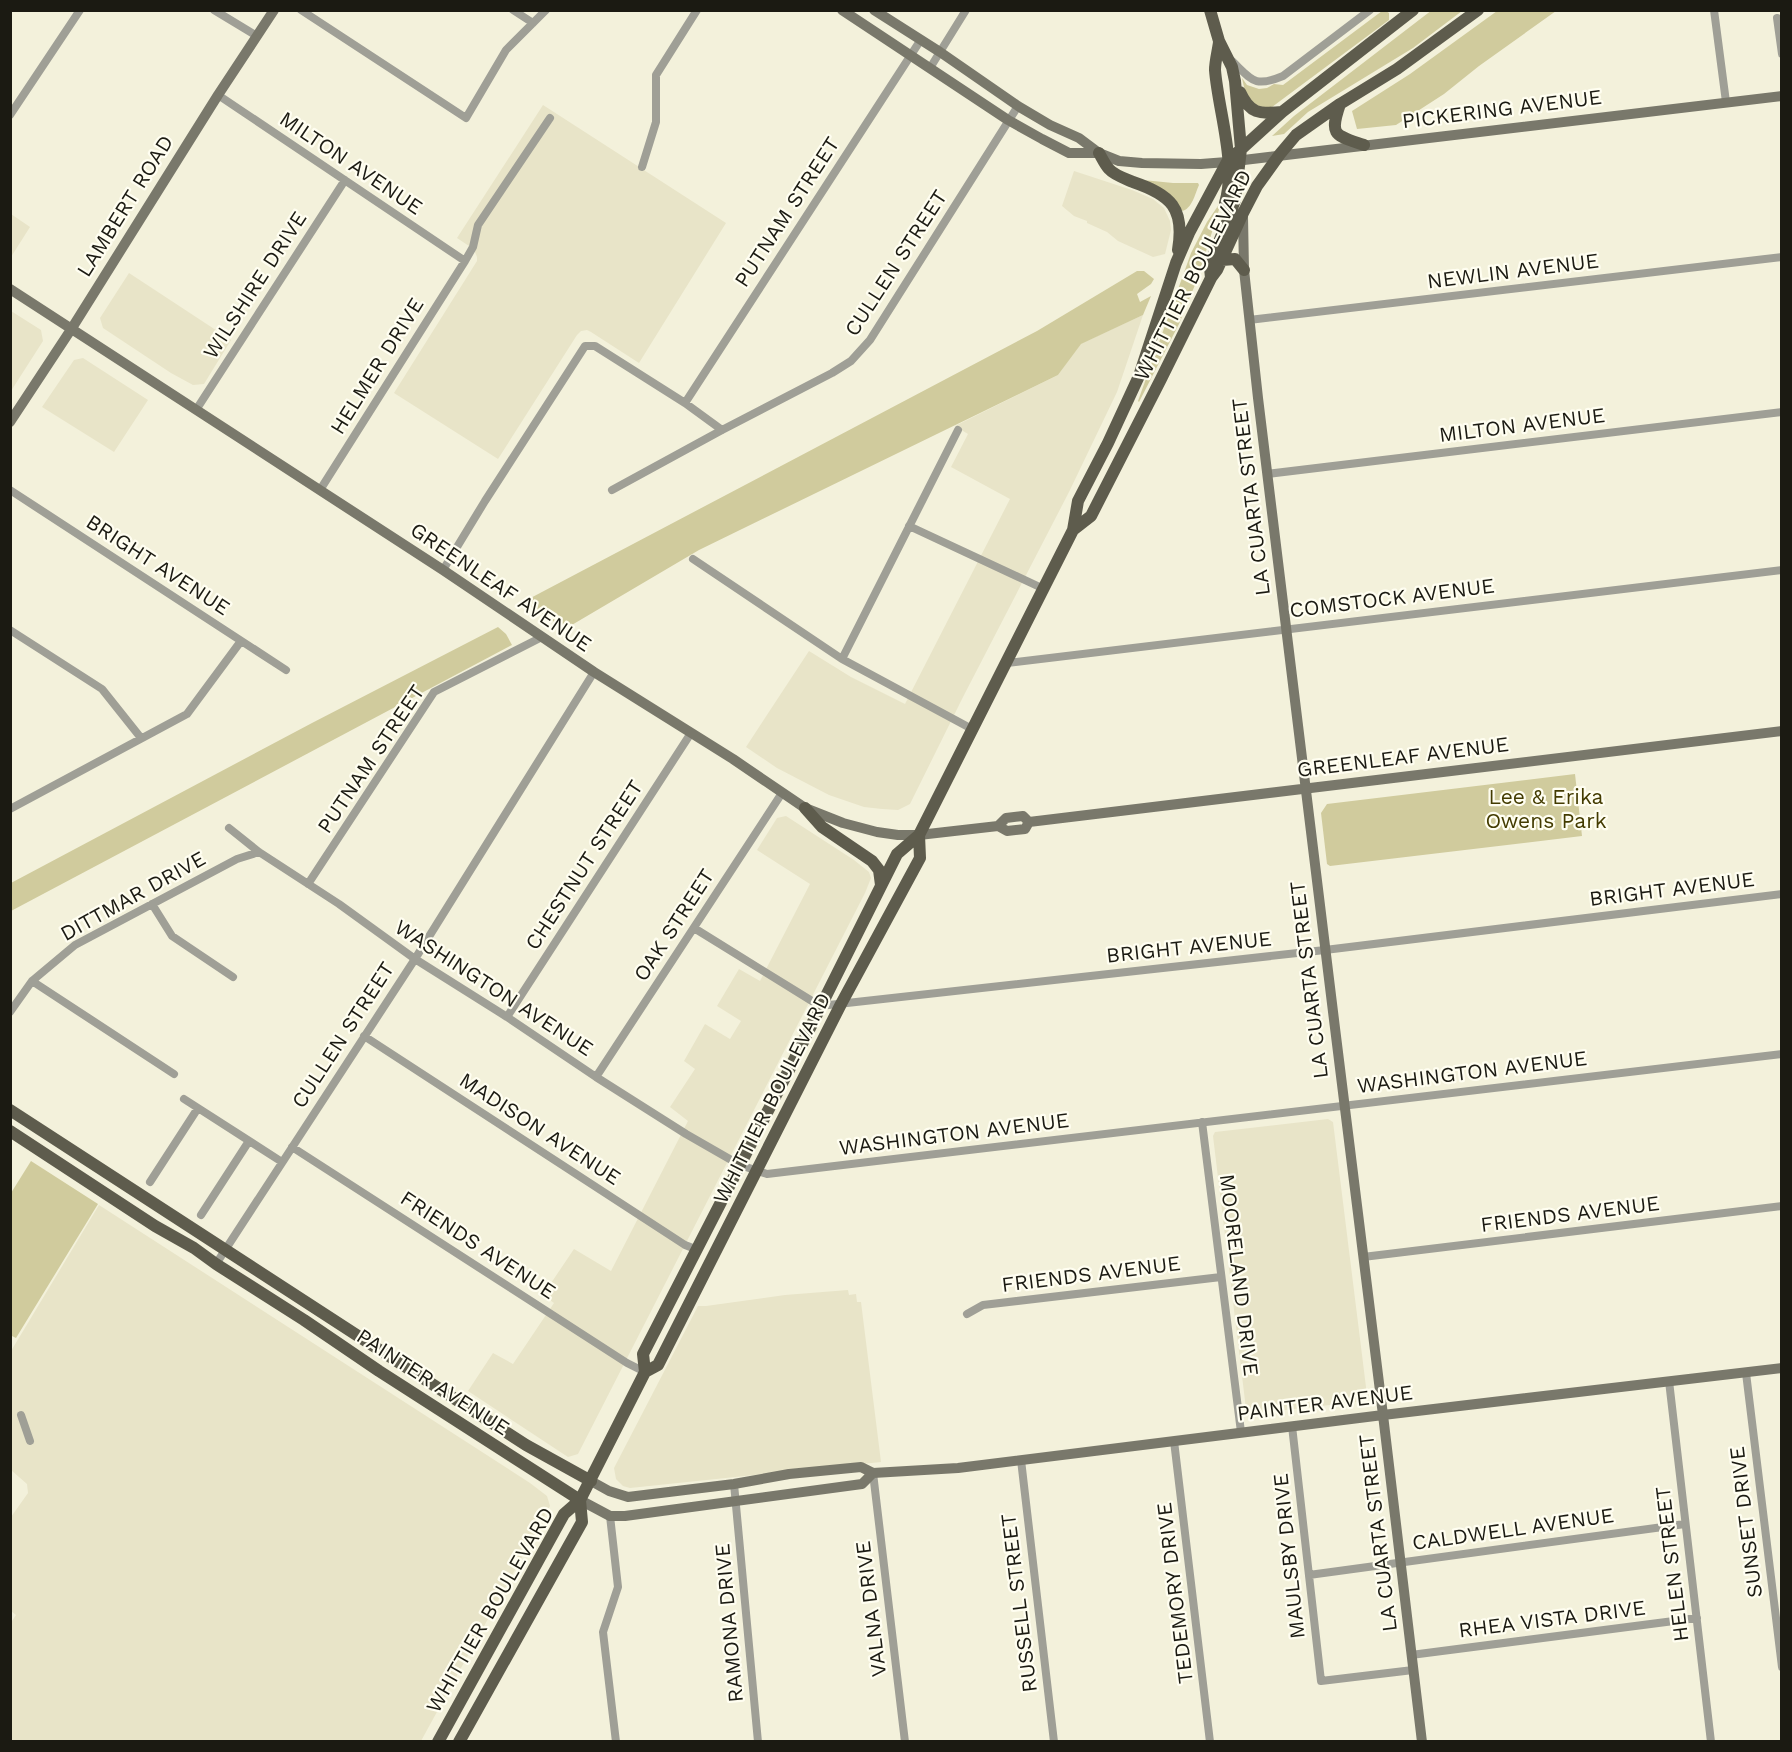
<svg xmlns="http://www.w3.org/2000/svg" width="1792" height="1752" font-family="'Work Sans',sans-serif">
	<rect width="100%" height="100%" fill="#f3f1db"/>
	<path fill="#e8e4c8" d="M543 105 726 223 639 363 591 332 587 330 581 331 577 335 498 459 394 393 477 261V257L475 252 469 246 457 238Z
		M1074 171 1132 190 1153 199 1164 208 1170 221 1171 230 1165 254 1153 257 1118 241 1107 232 1087 223V221L1074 216 1062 206Z
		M11 214 30 227 11 257Z
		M129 273 231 340 204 384 193 385 171 373 103 328 100 318Z
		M11 311 41 330 43 341 11 391Z
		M1143 315 1117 392 1069 492 963 697 910 804 898 810 882 809 864 807 829 795 777 768 746 747 809 651 851 677 905 704 1010 499 951 467 968 434 955 426 1058 375 1080 344Z
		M83 358 148 400 114 452 42 407 74 360Z
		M786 816 854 860 869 872 871 878 865 893 578 1454 568 1457 468 1391 493 1353 513 1364 554 1303 543 1295 574 1249 611 1271 688 1121 670 1107 695 1069 684 1061 705 1024 730 1039 741 1021 717 1006 739 969 760 981 810 884 757 850 777 818Z
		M1328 1119 1333 1122 1367 1395 1365 1401 1251 1414 1246 1409 1213 1136 1215 1132Z
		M99 1205 530 1483 547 1496 550 1506 421 1741H11L10 1624 16 1615 11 1611V1517L28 1493 27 1484 11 1470V1351Z
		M848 1290 849 1295 856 1294 857 1302H861L881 1462 630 1488 623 1486 616 1479 614 1468 698 1306H706L785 1295Z"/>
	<path fill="#d0cb9d" d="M1432 10 1462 11 1413 48 1308 112 1284 134 1272 136 1294 116Z
		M1382 11H1386L1389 13V20L1272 107C1250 109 1246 98 1242 78L1247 85 1259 89 1267 88 1274 84 1283 85Z
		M1497 11H1556L1479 66 1444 94 1396 125 1357 129 1352 111 1410 74Z
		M1143 180 1173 183H1198L1199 185C1195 194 1192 209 1182 211 1172 194 1160 186 1143 180Z
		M1222 200 1197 280 1179 324 1139 402 1138 401 1191 253 1207 222Z
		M1137 271H1144L1154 279 1151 284 1137 294 1140 302 1151 296 1143 315 1081 344 1058 375 699 550 565 629 523 602 1037 331Z
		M498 627 506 634 512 645 11 911V883L312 723Z
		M1575 774 1582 836 1330 866 1327 864 1321 813 1327 804Z
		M31 1161 98 1204 16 1338 10 1335 11 1193Z"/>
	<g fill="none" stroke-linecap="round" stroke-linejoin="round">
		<path stroke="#9f9f96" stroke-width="8" d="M214 10 257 36
			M301 10 466 118 506 50 546 10
			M513 10 533 23
			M1714 10 1726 102
			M1777 18 1782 54
			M1232 61C1252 80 1254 88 1283 76L1370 10
			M930 68 966 10
			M218 95 465 261
			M10 115 80 10
			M642 167 656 122V75L697 10
			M1249 320 1782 257
			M685 403 920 41
			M196 410 345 180
			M1267 474 1782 412
			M10 490 286 670
			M320 490 465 261 473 247 478 225 550 118
			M612 490 722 430 832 373 851 361 870 340 1018 106
			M909 526 1044 589
			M693 559 842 659 972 729
			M443 570 485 501 585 346H595L685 403 722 430
			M10 630 102 689 141 738
			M842 659 958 430
			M1007 663 1782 570
			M10 809 187 714 241 641
			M229 828 259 852 339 904 415 959 507 1017 596 1077 686 1134 740 1165 767 1174 1782 1054
			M308 884 434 692 542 637
			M152 904 172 936 233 977
			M694 928 820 1006 1325 950 1782 894
			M32 981 174 1074
			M10 1012 32 981 75 945 237 859 259 852
			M507 1017 691 733
			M364 1036 685 1245 698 1250
			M596 1077 782 793
			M184 1099 282 1162
			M1202 1122 1241 1432
			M292 1147 627 1363 645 1372
			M150 1182 198 1108
			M201 1215 249 1141
			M1363 1257 1782 1206
			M216 1264 415 959 594 672
			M967 1314 983 1305 1221 1277
			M1746 1373 1782 1667
			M1669 1381 1711 1742
			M21 1415 30 1441
			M1292 1426 1321 1681 1413 1670
			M1174 1441 1210 1742
			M1021 1460 1054 1742
			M873 1473 905 1742
			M734 1484 758 1742
			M610 1516 618 1587 603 1632 616 1742
			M1309 1575 1685 1524
			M1411 1655 1697 1618"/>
		<path stroke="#79786b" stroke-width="10" d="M842 10 1008 120 1042 139 1069 153H1098
			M874 10 940 52 1018 106 1050 125 1079 138 1099 153 1119 161 1142 163 1201 164 1227 162 1782 96
			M1243 216 1244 270 1258 398 1335 1028 1383 1415 1422 1742
			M10 289 443 570 594 672 733 759 805 808 843 823 877 832 898 835H919L998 826 1007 831 1025 829 1029 822
			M10 422 72 328 218 95 274 10
			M998 826 1006 818 1023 816 1029 822 1782 731
			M591 1481 609 1491 628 1497 734 1484 789 1474 861 1467 873 1473 958 1468 1383 1415 1782 1368
			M580 1500 610 1516H625L862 1484 873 1473"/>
		<path stroke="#5e5c4d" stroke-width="12" d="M1210 10 1219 41 1232 67 1235 81 1241 149 1235 200 1228 220 1214 254 1210 268 1211 278
			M1219 42C1218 51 1215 61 1215 70 1218 110 1237 163 1225 203
			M1240 92C1250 114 1259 114 1282 112
			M1340 104C1329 136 1335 135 1364 145
			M1099 153C1102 158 1105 165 1109 169 1114 175 1126 179 1133 182 1171 195 1185 208 1178 250
			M1222 260 1235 259 1244 270
			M1073 530 1091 516 1161 379 1211 278 1217 270 1243 213 1257 186 1280 154 1296 135 1340 104 1397 69 1478 10
			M805 808 822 827 872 861 879 870 881 885
			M10 1110 526 1445 591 1481
			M10 1131 155 1226 194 1248 216 1264 304 1320 379 1371 580 1500
			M645 1372 658 1365 841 1004 920 858 919 835
			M438 1742 564 1514 580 1500 645 1372 643 1354 793 1062 897 854 919 835 1073 530 1078 501 1108 443 1139 376 1176 263 1189 233 1227 162 1282 112 1413 10
			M459 1742 582 1522 580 1500"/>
	</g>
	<g text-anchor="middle" stroke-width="4.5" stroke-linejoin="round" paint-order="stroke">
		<g font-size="21" fill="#1b1a12" stroke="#fffef1">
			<text transform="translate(1502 109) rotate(-7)" y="7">PICKERING AVENUE</text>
			<text transform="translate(351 163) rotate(34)" y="7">MILTON AVENUE</text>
			<text transform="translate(125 206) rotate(-58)" y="7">LAMBERT ROAD</text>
			<text transform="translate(787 212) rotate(-57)" y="7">PUTNAM STREET</text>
			<text transform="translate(896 263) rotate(-57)" y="7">CULLEN STREET</text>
			<text transform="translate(1513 271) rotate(-7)" y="7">NEWLIN AVENUE</text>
			<text transform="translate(1193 275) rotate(-63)" y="7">WHITTIER BOULEVARD</text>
			<text transform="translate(255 285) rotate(-57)" y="7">WILSHIRE DRIVE</text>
			<text transform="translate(377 366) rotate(-58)" y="7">HELMER DRIVE</text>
			<text transform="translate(1522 425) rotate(-7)" y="7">MILTON AVENUE</text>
			<text transform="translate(1251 497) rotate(-97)" y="7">LA CUARTA STREET</text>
			<text transform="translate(158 565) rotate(33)" y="7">BRIGHT AVENUE</text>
			<text transform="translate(501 587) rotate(34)" y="7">GREENLEAF AVENUE</text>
			<text transform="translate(1392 598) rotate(-7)" y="7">COMSTOCK AVENUE</text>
			<text transform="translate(1403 757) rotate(-7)" y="7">GREENLEAF AVENUE</text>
			<text transform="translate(371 759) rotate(-56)" y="7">PUTNAM STREET</text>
			<text transform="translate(584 865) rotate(-57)" y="7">CHESTNUT STREET</text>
			<text transform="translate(1672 889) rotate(-7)" y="7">BRIGHT AVENUE</text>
			<text transform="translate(133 896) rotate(-29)" y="7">DITTMAR DRIVE</text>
			<text transform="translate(674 925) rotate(-57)" y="7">OAK STREET</text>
			<text transform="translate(1189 947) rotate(-6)" y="7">BRIGHT AVENUE</text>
			<text transform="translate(1309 980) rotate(-97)" y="7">LA CUARTA STREET</text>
			<text transform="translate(494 988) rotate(33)" y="7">WASHINGTON AVENUE</text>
			<text transform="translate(343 1035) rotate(-57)" y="7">CULLEN STREET</text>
			<text transform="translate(1472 1072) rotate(-7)" y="7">WASHINGTON AVENUE</text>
			<text transform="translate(772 1098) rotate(-63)" y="7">WHITTIER BOULEVARD</text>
			<text transform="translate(540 1129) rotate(33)" y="7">MADISON AVENUE</text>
			<text transform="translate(954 1134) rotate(-7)" y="7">WASHINGTON AVENUE</text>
			<text transform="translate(1570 1214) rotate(-7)" y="7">FRIENDS AVENUE</text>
			<text transform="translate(478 1245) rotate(33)" y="7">FRIENDS AVENUE</text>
			<text transform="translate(1091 1274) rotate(-7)" y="7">FRIENDS AVENUE</text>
			<text transform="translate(1239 1275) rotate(83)" y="7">MOORELAND DRIVE</text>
			<text transform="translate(433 1382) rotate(33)" y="7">PAINTER AVENUE</text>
			<text transform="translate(1325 1403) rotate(-7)" y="7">PAINTER AVENUE</text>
			<text transform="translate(1746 1522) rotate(-97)" y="7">SUNSET DRIVE</text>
			<text transform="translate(1513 1529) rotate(-8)" y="7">CALDWELL AVENUE</text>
			<text transform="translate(1378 1533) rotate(-97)" y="7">LA CUARTA STREET</text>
			<text transform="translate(1289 1556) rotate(-96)" y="7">MAULSBY DRIVE</text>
			<text transform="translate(1672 1564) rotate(-97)" y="7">HELEN STREET</text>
			<text transform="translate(1175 1593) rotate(-97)" y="7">TEDEMORY DRIVE</text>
			<text transform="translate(1019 1603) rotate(-97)" y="7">RUSSELL STREET</text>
			<text transform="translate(871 1609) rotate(-97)" y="7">VALNA DRIVE</text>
			<text transform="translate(490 1610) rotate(-60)" y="7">WHITTIER BOULEVARD</text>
			<text transform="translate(1552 1619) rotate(-7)" y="7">RHEA VISTA DRIVE</text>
			<text transform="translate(729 1623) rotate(-95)" y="7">RAMONA DRIVE</text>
		</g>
		<g font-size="21" fill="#433b00" stroke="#fffef1">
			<text x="1546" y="804">Lee &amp; Erika<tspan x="1546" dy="24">Owens Park</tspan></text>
		</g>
	</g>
	<rect width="1792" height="1752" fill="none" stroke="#1b1a12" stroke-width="24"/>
</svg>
